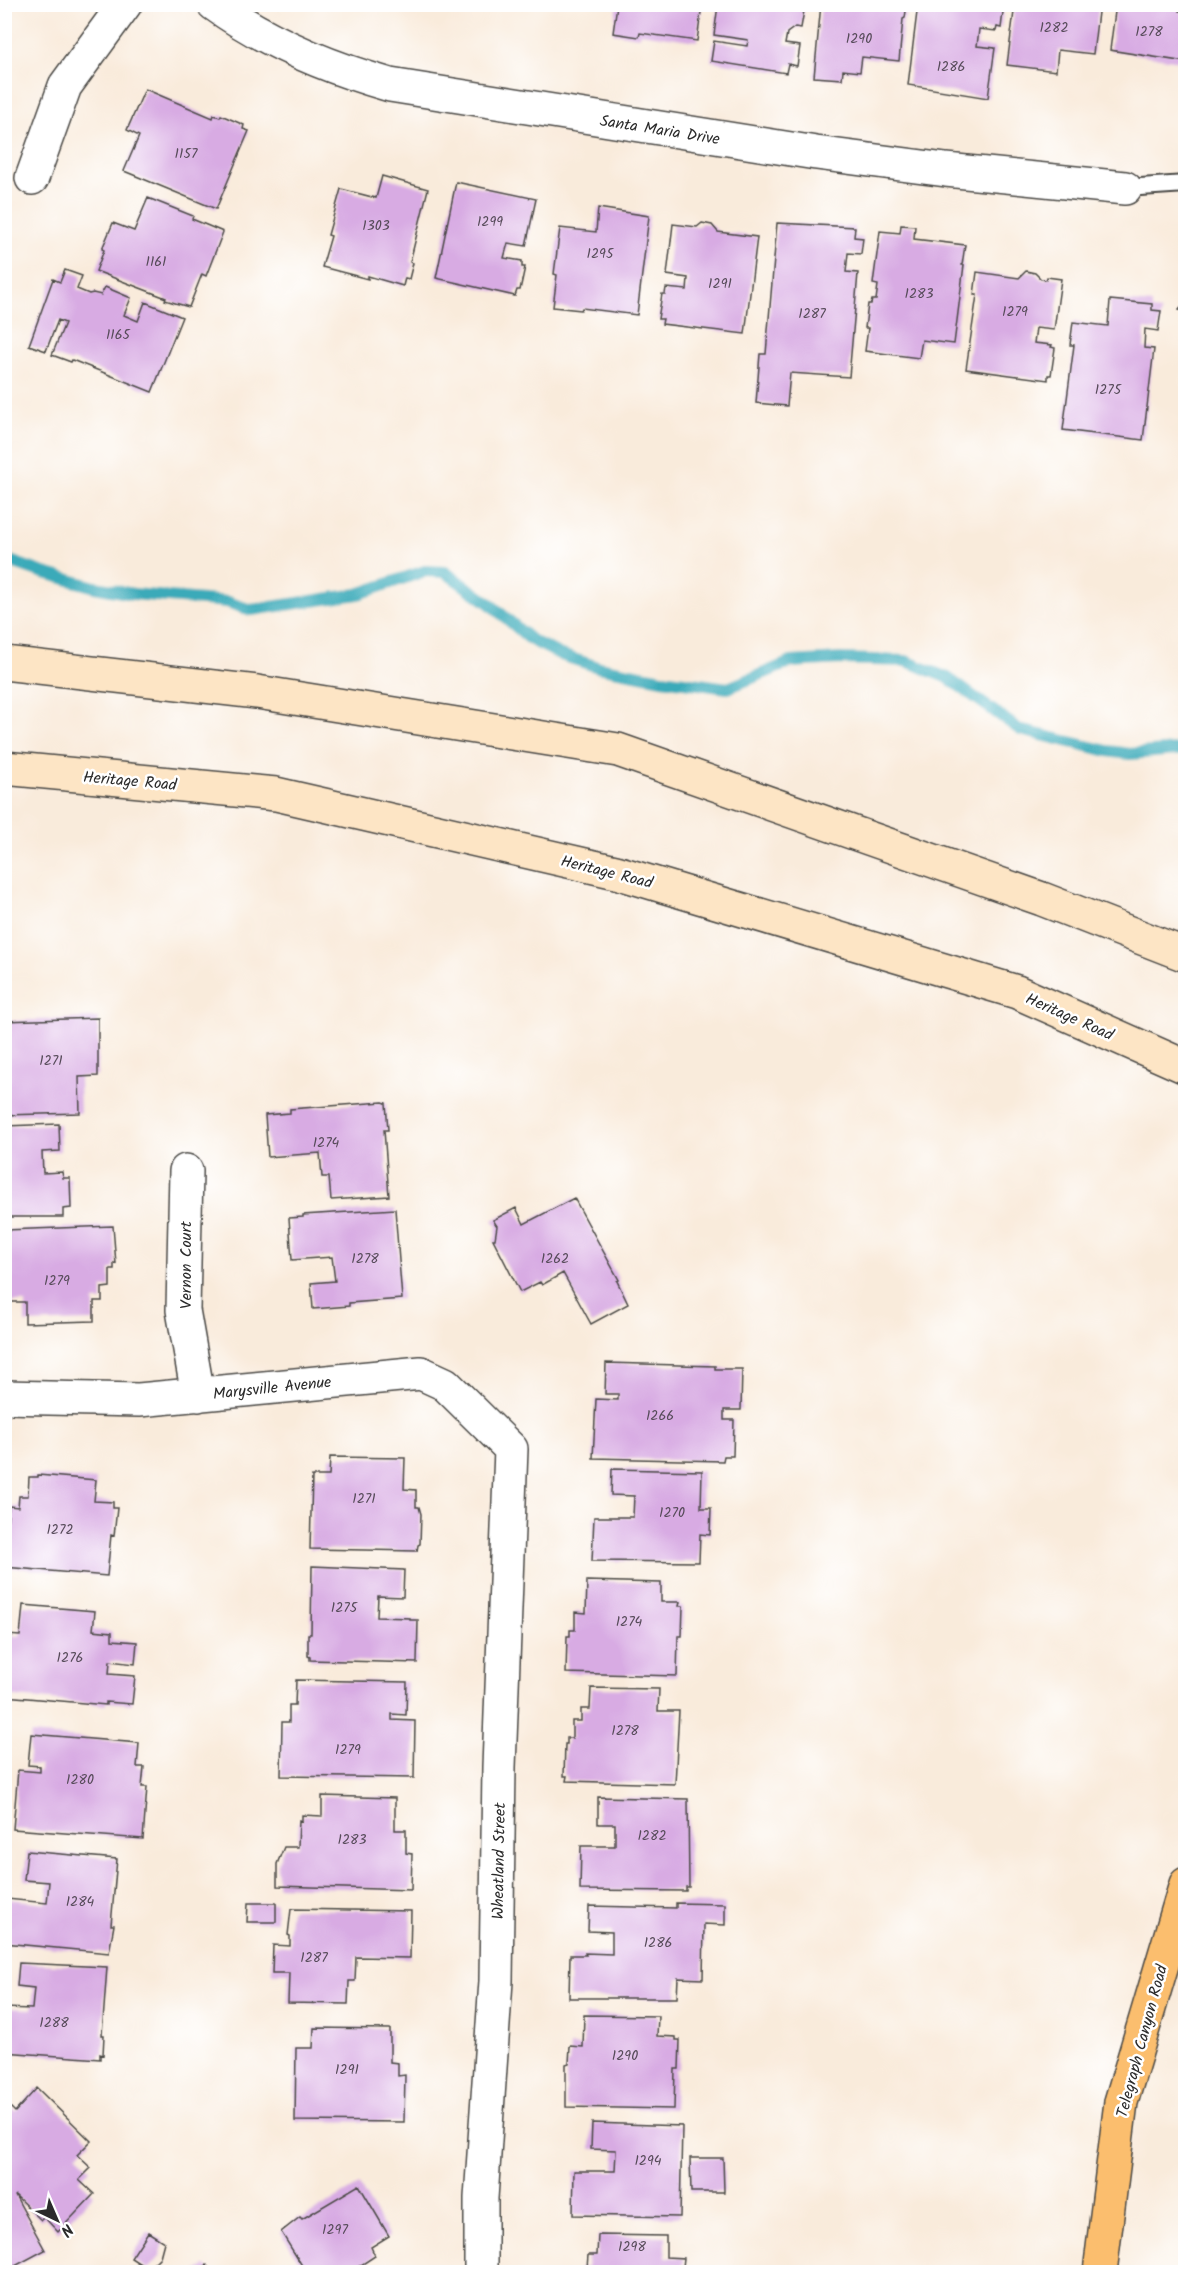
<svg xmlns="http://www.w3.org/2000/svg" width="1190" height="2277" font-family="Kalam,sans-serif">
	<rect width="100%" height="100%" fill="#fff"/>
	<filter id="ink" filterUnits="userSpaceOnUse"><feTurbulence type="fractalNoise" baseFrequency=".0167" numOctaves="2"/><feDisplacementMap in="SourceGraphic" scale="12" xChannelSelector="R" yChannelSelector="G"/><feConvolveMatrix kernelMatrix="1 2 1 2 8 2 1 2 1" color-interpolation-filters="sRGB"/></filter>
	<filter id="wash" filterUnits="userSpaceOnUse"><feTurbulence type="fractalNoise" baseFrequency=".008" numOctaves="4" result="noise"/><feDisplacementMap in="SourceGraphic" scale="24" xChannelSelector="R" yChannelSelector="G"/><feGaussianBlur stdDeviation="1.35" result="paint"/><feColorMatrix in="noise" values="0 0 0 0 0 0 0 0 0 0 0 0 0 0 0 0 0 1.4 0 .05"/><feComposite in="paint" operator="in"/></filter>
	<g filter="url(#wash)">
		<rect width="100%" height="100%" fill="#f9ebdb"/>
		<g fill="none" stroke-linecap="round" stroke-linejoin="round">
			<path stroke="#3baab9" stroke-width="12" d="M4 559 41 572 95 587 133 594 227 602 251 610 358 594 425 571 445 572 489 603 531 640 561 655 598 667 662 679 728 688 791 662 841 659 906 661 948 678 1020 730 1108 751 1130 754 1186 749"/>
		</g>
		<g id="blocks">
			<path fill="#d8abe3" d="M821 4H907L905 18 903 19 899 61 862 57 860 72 843 70 842 79 814 77Z
				M918 4H1004L1001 28 997 27 996 31 979 29 977 46 995 48 988 98 908 85Z
				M1015 4H1099L1093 54 1058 50 1056 71 1007 65Z
				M1116 4H1179V11L1186 12V62L1110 50Z
				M617 5H702L697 41 640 33 639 37 613 33Z
				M718 5H805L801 28 795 27 787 33 785 44 800 46 797 66 788 64 786 73 711 61 714 41 747 46 748 40 714 35Z
				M145 89 213 118 214 115 220 117 221 115 244 125 243 129 249 131 216 209 124 171 139 136 127 130Z
				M382 176 428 189 410 262 413 263 409 279 405 278 403 286 368 276V279L322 267 331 236 328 235 341 189 376 198Z
				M456 182 536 199 526 246 508 243 504 258 522 261V267H525L520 290H517L515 296 436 278Z
				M148 198 193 216 192 219 223 232 206 276 202 274 189 307 165 300 166 298 96 271 104 250 102 249 113 223 134 231Z
				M598 208 649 216 637 315 582 308 581 310 553 307 557 275 554 274 560 228 596 232Z
				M702 223 712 225 718 232 757 237 745 334 662 324 663 319H658L662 294H665L666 288 687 290 688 278 667 275 673 224 697 227Z
				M777 223 855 227 854 237 863 238 861 254 848 253 846 272 858 273 849 377 790 373 787 406 756 403 760 354H766Z
				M901 225 915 226 914 239 965 245 962 265H964L954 344 922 340 919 358 865 351 868 328H865L868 304H871L872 300H876L878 285 873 284 880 231 900 233Z
				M65 270 82 276 77 289 89 294 93 293 101 295 105 287 131 298 124 315 138 321 145 302 182 317 152 392 72 360 71 362 52 355 65 323 58 320 46 351 29 345 53 279 60 282Z
				M1026 271 1035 273 1041 279 1046 280 1047 277 1061 279 1054 330 1036 328 1034 343 1052 345 1051 347 1055 348 1051 375H1048V380L966 369 977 295H974L977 272 1019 278Z
				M1110 300 1152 304V310L1161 311 1158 331 1145 329 1144 348 1154 349 1143 440 1063 430 1074 345H1070L1073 322 1108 326Z
				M1186 301V314L1179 310Z
				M98 1018V1076L79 1077 80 1113 4 1115V1021Z
				M383 1102 386 1103 388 1130H384L389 1196 331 1200 329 1177H322L320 1153 268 1157 265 1115 290 1113V1109Z
				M59 1124 60 1151 42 1152 43 1173 62 1172 63 1178H70L71 1208 63 1209V1217H4V1126Z
				M574 1198 619 1280 617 1281 628 1304 591 1324 563 1273 542 1285 540 1282 520 1292 493 1239H495L497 1226 493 1220 516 1208 524 1224Z
				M395 1209 402 1299 349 1303V1306L313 1309 311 1283 335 1281 332 1257 292 1260 289 1218 303 1217V1215Z
				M113 1226 116 1264 114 1263V1269H110V1287L102 1288V1301H94V1321L25 1323V1302H6L5 1230Z
				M606 1363 715 1366V1369H742L741 1410H724V1420H734L733 1456H724L723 1461 593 1458 596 1399 618 1400V1394H605Z
				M330 1457 405 1458 404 1489 416 1490V1507H419L421 1514 420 1544 418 1545 417 1551 310 1549 312 1476H329Z
				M612 1469 702 1471 701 1508H711L710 1535 700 1534 699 1562 592 1561 594 1517H633L634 1496 611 1495Z
				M38 1475 96 1480 94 1501 113 1502V1508H117L114 1536 111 1535 107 1576 4 1567V1523H7L9 1506 18 1507 19 1496H28L29 1477H38Z
				M312 1566 404 1570 403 1597 378 1596 377 1617 410 1618V1620H418L417 1663 310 1660V1657L308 1656V1634H311Z
				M587 1581 661 1583V1602H680L679 1606H683L682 1636H678L677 1676 566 1673 567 1636H570V1630H575V1612L586 1613Z
				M23 1605 95 1611 93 1630 112 1632V1640L137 1642 135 1664 110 1661 109 1674 135 1676 132 1704 106 1702V1705L5 1696V1653L7 1635 20 1636Z
				M296 1680 407 1682 406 1715 392 1714V1720L415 1721 414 1778 281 1776 282 1722H289V1705H295Z
				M591 1688 659 1689 658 1711H679L675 1784 566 1781 567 1776H564L565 1744H567V1738H572V1721H581V1709H590Z
				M31 1734 139 1743 137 1767H144L142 1787H147L143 1839 13 1829 18 1770 40 1772V1766L28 1765Z
				M322 1796 395 1798V1830H406V1853L412 1854 411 1890 277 1886V1864L284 1847H298L299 1820 302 1821V1815L322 1816Z
				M598 1797 688 1799 689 1887H686V1891L580 1890 581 1846H615V1824H598Z
				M27 1851 117 1859 111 1925H114L109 1953 4 1943 7 1899 47 1903 49 1882 24 1880Z
				M248 1903H276V1922H247Z
				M676 1903 725 1904V1925L704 1924 703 1979 678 1978 677 1998H569L570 1955H586L585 1953 612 1954V1932L588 1931 589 1906 676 1908Z
				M291 1909 411 1911 410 1958 356 1957 355 1981H349L348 2004 288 2003 289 1973H272L273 1945 290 1946V1936L288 1935Z
				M19 1963 107 1967 102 2035H104L103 2055 100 2054V2059L4 2052V2008L32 2009 34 1988 17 1986Z
				M584 2015 658 2016 657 2036 676 2037V2040H680L679 2069H675L674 2109 566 2107V2064L569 2063 570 2046 583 2047Z
				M314 2028 390 2029V2062L398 2063V2076L405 2075 404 2122 295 2121 296 2048H313Z
				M37 2088 91 2141 77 2155 91 2168 79 2180 94 2194 58 2232 44 2217 41 2220 15 2195 45 2250 4 2272V2104L6 2103 15 2112Z
				M592 2123 682 2126 680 2217 573 2215 574 2171H615L616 2150 591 2149Z
				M690 2158H723L724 2192H691Z
				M359 2185 389 2236 371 2247 375 2256 355 2269 357 2272H306L281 2232 300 2217 302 2219Z
				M148 2232 164 2242 160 2257 148 2269 131 2258Z
				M598 2235 666 2236V2257L684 2258 683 2267H687V2272H579V2268H587L588 2255H597Z
				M207 2265 211 2272H195Z"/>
		</g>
	</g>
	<g filter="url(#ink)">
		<use href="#blocks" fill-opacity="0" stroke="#4a4845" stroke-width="1.5"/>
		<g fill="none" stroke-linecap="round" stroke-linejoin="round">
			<defs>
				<path id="lane" d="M1125 188 1186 184"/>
				<path id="street" d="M214 4C268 43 327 67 390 85L816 153 946 170 1125 188
					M32 178 65 86 125 4
					M186 1171 183 1310 198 1395
					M4 1397 139 1400 421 1373 445 1384 511 1449 499 1767 496 1981 481 2198V2272"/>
				<path id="secondary" d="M4 663 257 692 618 750 1042 899 1186 955
					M4 768 276 794 616 872 1017 992 1186 1067"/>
				<path id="primary" d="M1100 2272 1121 2102 1186 1884"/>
			</defs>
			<use href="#lane" stroke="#4a4845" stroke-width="20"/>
			<use href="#street" stroke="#4a4845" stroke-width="36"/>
			<use href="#secondary" stroke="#4a4845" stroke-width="36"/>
			<use href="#primary" stroke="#4a4845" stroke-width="36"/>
			<use href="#lane" stroke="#fff" stroke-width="16"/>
			<use href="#street" stroke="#fff" stroke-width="33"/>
			<use href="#secondary" stroke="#fde5c5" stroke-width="33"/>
			<use href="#primary" stroke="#fbbe6e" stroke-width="33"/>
		</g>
	</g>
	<g text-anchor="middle" stroke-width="5" stroke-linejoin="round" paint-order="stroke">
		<g font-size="14" fill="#564b59">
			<text x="1054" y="32">1282</text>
			<text x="1149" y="36">1278</text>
			<text x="859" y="43">1290</text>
			<text x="951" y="71">1286</text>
			<text x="186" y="158">1157</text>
			<text x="490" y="226">1299</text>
			<text x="376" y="230">1303</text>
			<text x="600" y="258">1295</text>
			<text x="156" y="266">1161</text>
			<text x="720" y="288">1291</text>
			<text x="919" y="298">1283</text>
			<text x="1015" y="316">1279</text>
			<text x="812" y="318">1287</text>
			<text x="118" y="339">1165</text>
			<text x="1108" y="394">1275</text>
			<text x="51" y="1065">1271</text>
			<text x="326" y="1147">1274</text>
			<text x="365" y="1263">1278</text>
			<text x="555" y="1263">1262</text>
			<text x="57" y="1285">1279</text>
			<text x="660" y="1420">1266</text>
			<text x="364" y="1503">1271</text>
			<text x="672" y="1517">1270</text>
			<text x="60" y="1534">1272</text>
			<text x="344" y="1612">1275</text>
			<text x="629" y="1626">1274</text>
			<text x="70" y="1662">1276</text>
			<text x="625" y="1735">1278</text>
			<text x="348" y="1754">1279</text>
			<text x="80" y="1784">1280</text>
			<text x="652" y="1840">1282</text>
			<text x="352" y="1844">1283</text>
			<text x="80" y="1906">1284</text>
			<text x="658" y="1947">1286</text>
			<text x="314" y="1962">1287</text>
			<text x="54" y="2027">1288</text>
			<text x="625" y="2060">1290</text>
			<text x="347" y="2074">1291</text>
			<text x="648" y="2165">1294</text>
			<text x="335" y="2234">1297</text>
			<text x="632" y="2251">1298</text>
		</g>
		<g font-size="16" fill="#2b2b2b" stroke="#fff">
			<text transform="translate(660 129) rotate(9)" y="6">Santa Maria Drive</text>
			<text transform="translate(130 780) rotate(5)" y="6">Heritage Road</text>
			<text transform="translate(607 871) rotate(14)" y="6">Heritage Road</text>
			<text transform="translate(1070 1016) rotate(24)" y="6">Heritage Road</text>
			<text transform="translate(185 1265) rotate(-90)" y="6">Vernon Court</text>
			<text transform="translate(272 1387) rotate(-6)" y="6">Marysville Avenue</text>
			<text transform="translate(498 1861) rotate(-89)" y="6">Wheatland Street</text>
			<text transform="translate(1141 2041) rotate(-75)" y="6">Telegraph Canyon Road</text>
		</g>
	</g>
	<rect width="1190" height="2277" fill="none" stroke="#fff" stroke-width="24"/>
	<g transform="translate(57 2220) rotate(136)" stroke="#ffffff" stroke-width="4.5" paint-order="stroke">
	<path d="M0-4.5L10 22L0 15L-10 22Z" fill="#2b2b2b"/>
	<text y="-9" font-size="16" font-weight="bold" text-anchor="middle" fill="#2b2b2b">N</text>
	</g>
</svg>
